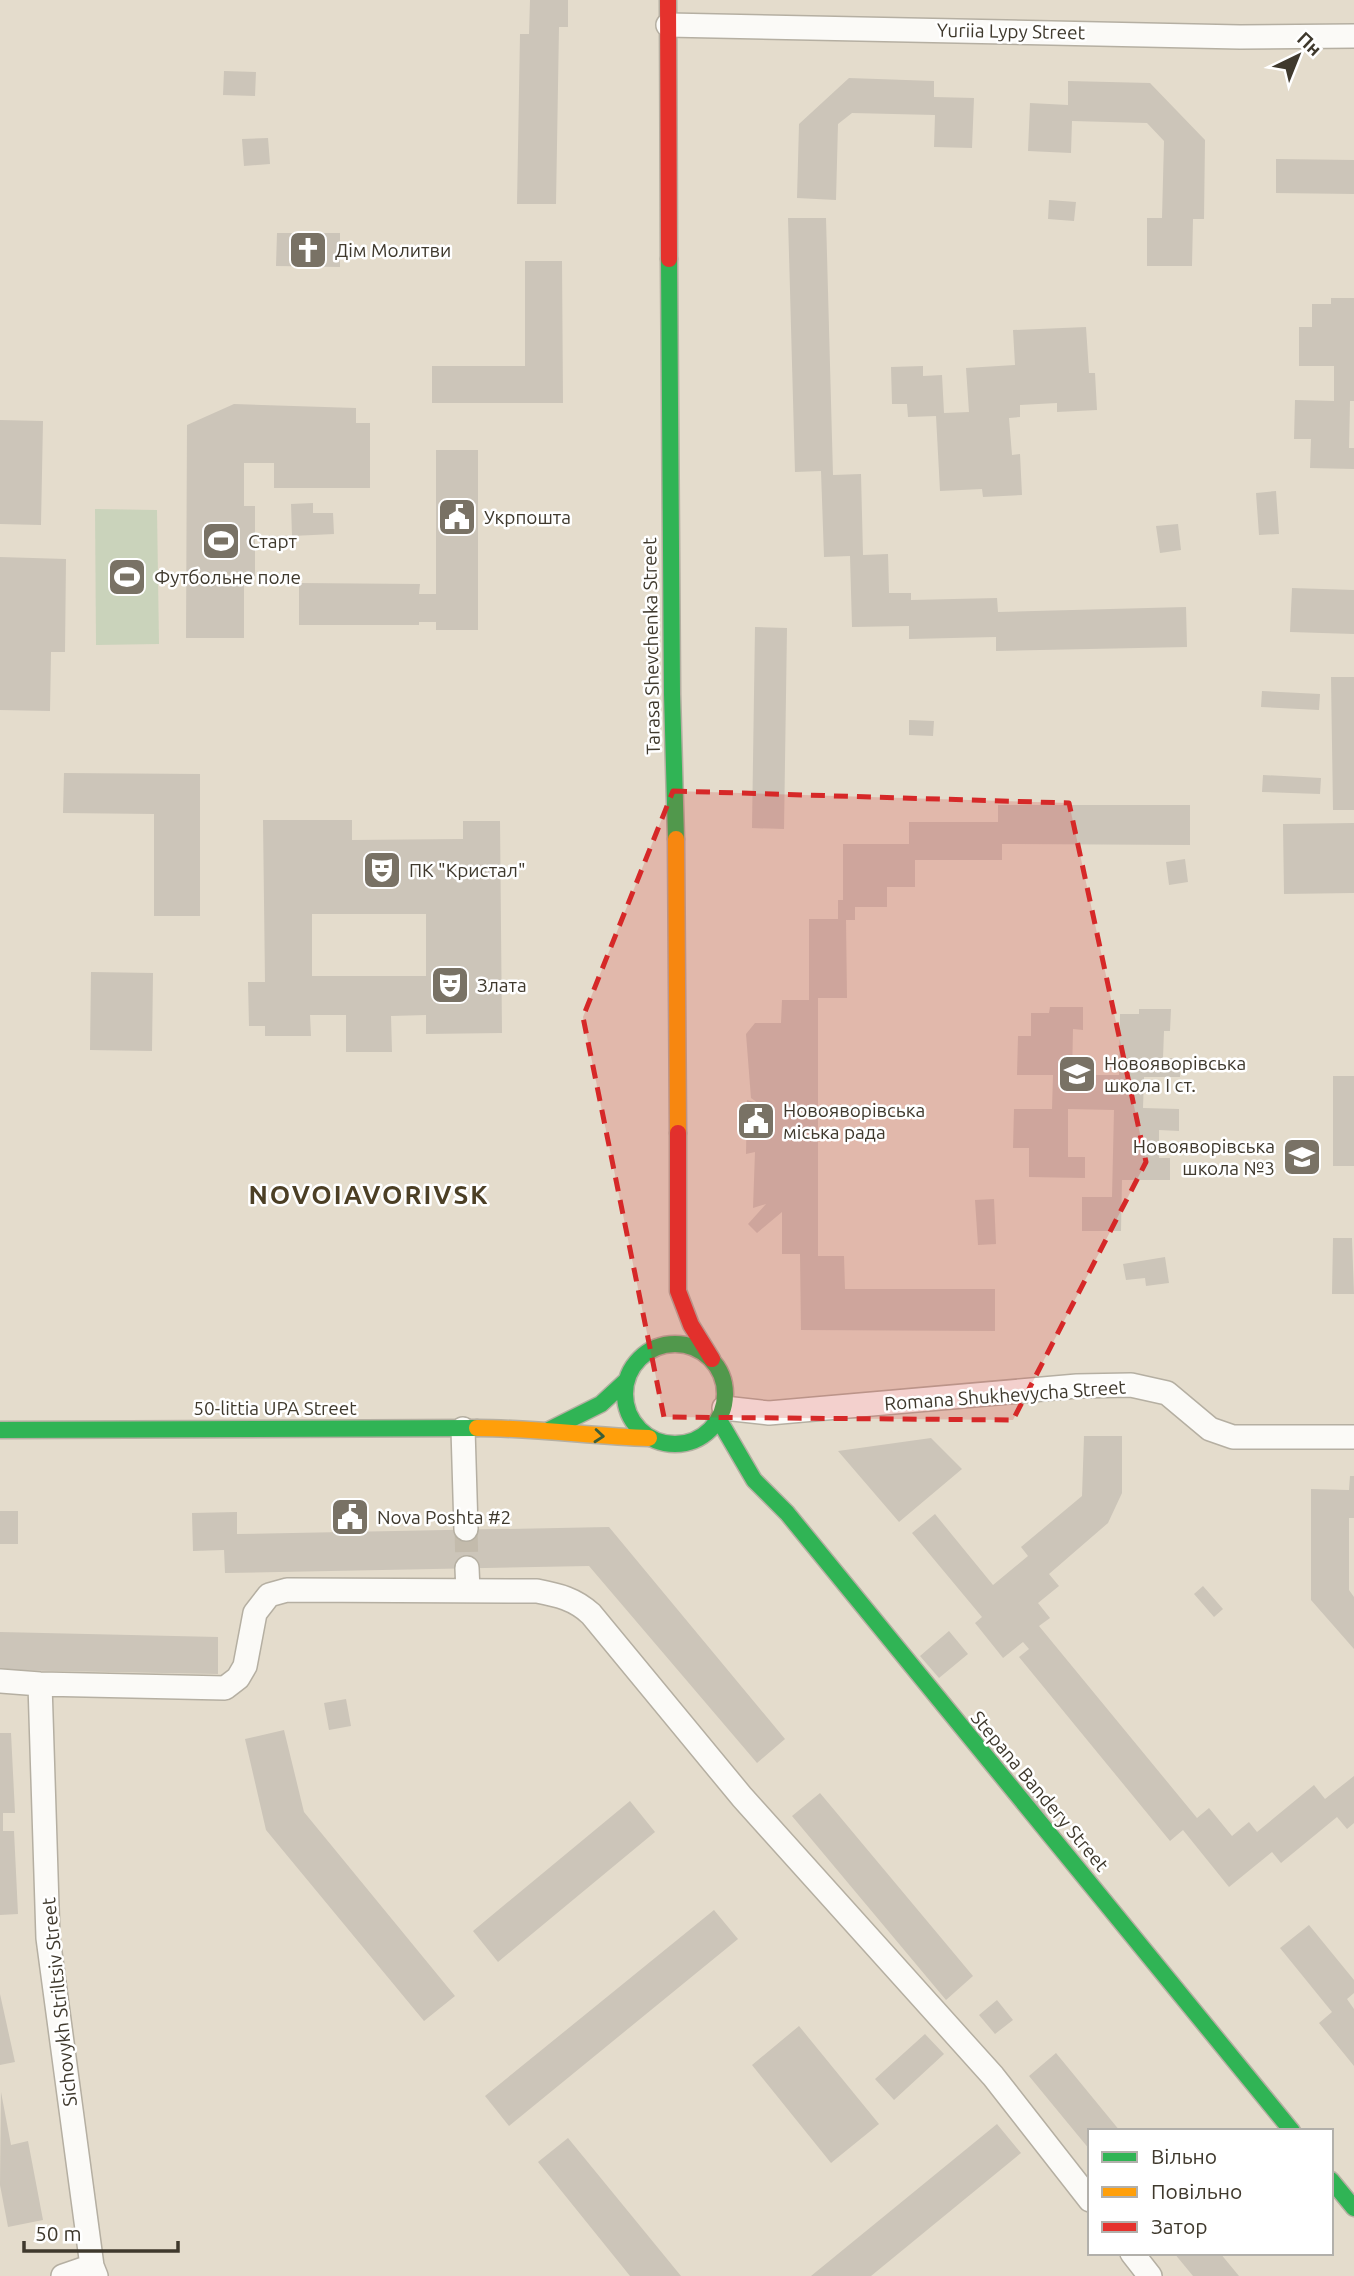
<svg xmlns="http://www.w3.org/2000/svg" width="1354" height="2276" font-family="Ubuntu,sans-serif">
	<rect width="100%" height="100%" fill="#e4dccc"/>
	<path fill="#cad3bb" d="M95 509 157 510 159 644 96 645Z"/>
	<path fill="#ccc5b9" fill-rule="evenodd" d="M530 0H568V27H559L556 204H517L520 34H529Z
		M224 71 256 72 255 96 223 95Z
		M849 78 934 81V97L974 98 972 148 934 147 935 115 852 113 838 124 836 200 797 198 799 124Z
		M1068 81 1150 83 1205 140 1204 219H1193L1192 266H1147V218H1162L1164 141 1147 123 1072 121 1071 153 1028 151 1030 103 1068 105Z
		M268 138 270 164 244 166 242 139Z
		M1276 159 1354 160V194L1276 193Z
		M1049 200 1076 202 1074 221 1048 219Z
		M788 218H826L833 475 861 474 863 555 888 554 889 593H911V600L997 598 998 612 1186 607 1187 647 996 651V637L909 639V626L852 627 850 556 824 557 821 471 795 472Z
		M277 233H340V267L276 266Z
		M525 261H562L563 403H432V366H525Z
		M1331 298H1354V401H1350L1349 448H1354V469L1310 468 1311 439H1294L1295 400 1334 401V366H1299V327H1312V304H1331Z
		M1086 327 1089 373H1095L1097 410 1057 412V403L1020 405V417L1009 418 1012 455 1020 454 1022 495 983 497 982 489 940 491 936 416 908 417 907 404H892L891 367 923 366V376L942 375 944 413 969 412 966 368 1015 365 1013 330Z
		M234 404 356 408V423H370V488H274V463H244V506H255V576H244V638H186L187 425Z
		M0 420 43 421 41 525 0 524Z
		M436 450H478V630H436V622H419V625H299V583L420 584 419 594H436Z
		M1276 491 1279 534 1259 535 1256 493Z
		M313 503V513H333L334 534 292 536 291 504Z
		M1178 524 1181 550 1160 553 1156 526Z
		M0 557 66 559 65 652H51L50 711 0 710Z
		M1292 588 1354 590V634L1290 632Z
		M755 627 787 628 784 829 752 828Z
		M1331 677H1354V810H1333Z
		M1262 691 1320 694 1319 710 1261 707Z
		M909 720 934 721 933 736 909 735Z
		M64 773 200 774V916H154V814L63 813Z
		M1263 775 1321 778 1320 794 1262 792Z
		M998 805H1190V845L1002 844V860H915V887H887V907H855V920H846L847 998H818V1256H844L845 1289H995V1331L801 1330 800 1254H782V1212L757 1233 748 1224 766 1204 753 1208 755 1152 746 1154 747 1100 758 1103 751 1098 746 1034 755 1023H781L782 1000H809V919H838V900H843V844H909V822H998Z
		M263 820H352V840L463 839V821H500L502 1033 426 1034V1015L391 1016 392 1052H346V1015H310L311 1036H265V1026H249L248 982H265ZM312 914H426V976H312Z
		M1354 823V893L1284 894 1283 824Z
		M1185 859 1188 882 1169 885 1166 862Z
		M91 972 153 973 152 1051 90 1050Z
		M1050 1007H1083V1030L1073 1029 1072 1075H1119L1120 1014H1139V1009H1171L1170 1031H1164L1163 1058H1180V1077H1144L1143 1108 1179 1109V1131L1159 1130V1158H1170V1180H1122L1121 1231H1082V1197H1112L1114 1110 1068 1109V1157H1085V1178L1029 1177V1148H1013L1014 1109H1052L1053 1075H1017L1018 1036H1031V1013H1049Z
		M1333 1076H1354V1166H1333Z
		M994 1199 996 1244 978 1245 975 1200Z
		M1333 1238H1352L1354 1294H1332Z
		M1165 1257 1169 1283 1146 1286 1145 1278 1126 1280 1123 1264Z
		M1084 1436H1122V1493L1108 1523 1049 1574 1059 1586 1038 1603 1050 1618 1039 1626 1197 1818 1209 1808 1232 1836 1249 1822 1257 1832 1314 1785 1325 1799 1354 1776V1823L1347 1829 1337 1817 1281 1863 1272 1852 1229 1887 1183 1830 1170 1841 1019 1657 1029 1649 1023 1642 1003 1658 975 1623 982 1617 912 1533 935 1514 993 1585 1028 1556 1021 1547 1082 1496Z
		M931 1438 962 1469 899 1522 838 1451Z
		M1350 1476H1354V1518H1349V1590L1354 1597V1649L1311 1600V1489L1349 1490Z
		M0 1511H18V1544H0Z
		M237 1512V1534L609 1527 785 1739 757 1763 589 1566 225 1573 224 1550 193 1551 192 1513Z
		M1203 1586 1223 1609 1214 1617 1194 1594Z
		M949 1631 968 1654 939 1678 920 1656Z
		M0 1632 218 1637V1674L0 1670Z
		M346 1699 351 1726 329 1730 324 1703Z
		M284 1730 304 1812 455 1996 424 2021 266 1830 245 1739Z
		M0 1733H11L15 1813H3V1831H14L18 1914 0 1915Z
		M1033 1782 1056 1808 1044 1820 1020 1794Z
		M820 1793 973 1976 946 2000 792 1816Z
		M630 1801 655 1832 498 1962 473 1931Z
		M714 1910 738 1939 509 2126 485 2096Z
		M1309 1925 1354 1980V1993L1347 1999 1354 2009V2066L1319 2023 1332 2012 1280 1948Z
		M0 1994 15 2062 0 2065Z
		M997 2000 1013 2020 995 2034 979 2015Z
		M799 2026 879 2124 831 2163 752 2065Z
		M925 2034 944 2054 894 2100 875 2079Z
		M1056 2053 1120 2131H1090V2150L1029 2076Z
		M1 2092 11 2145 28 2141 43 2220 8 2227 0 2185Z
		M997 2124 1021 2153 871 2276H811Z
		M568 2138 681 2276H630L538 2162Z
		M1174 2253H1220L1239 2276H1193Z"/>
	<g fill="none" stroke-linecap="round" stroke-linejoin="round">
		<path stroke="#c3bbac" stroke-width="23" stroke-dasharray="23 11" stroke-linecap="butt" d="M466 1529 467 1568"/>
		<defs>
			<path id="street" d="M668 25 1240 37 1354 36
				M724 1408 769 1413 1077 1386 1131 1385 1167 1393 1210 1429 1233 1437H1354
				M463 1429 466 1529
				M467 1568 468 1591
				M0 1681 40 1684 225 1688 238 1678 245 1666 255 1613 269 1595 287 1590 537 1591C558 1595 575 1599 591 1614L742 1797 993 2076 1090 2200
				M40 1684 48 1938 92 2266 96 2276
				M1132 2253 1150 2276
				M63 2276 92 2266"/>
			<path id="fast" d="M669 259 672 694 676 839
				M625 1394a50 50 0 1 1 100 0a50 50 0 1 1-100 0Z
				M719 1420 754 1480 787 1513 1292 2131
				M0 1430 477 1428
				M549 1430 601 1404 627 1380
				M1331 2180 1354 2208"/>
			<path id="slow" d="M676 839 678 1133
				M477 1428C535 1428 591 1436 649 1438"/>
			<path id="jam" d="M668 0 669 259
				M678 1133V1291L691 1325 712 1359"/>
		</defs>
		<use href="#street" stroke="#b5afa2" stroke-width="26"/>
		<use href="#fast" stroke="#b5afa2" stroke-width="19"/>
		<use href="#slow" stroke="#b5afa2" stroke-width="19"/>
		<use href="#jam" stroke="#b5afa2" stroke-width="19"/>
		<use href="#street" stroke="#fbfaf7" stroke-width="23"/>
		<use href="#fast" stroke="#30b455" stroke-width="16"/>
		<use href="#slow" stroke="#ff9f0a" stroke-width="16"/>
		<use href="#jam" stroke="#e5322d" stroke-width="16"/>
	</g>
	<defs><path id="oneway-chevron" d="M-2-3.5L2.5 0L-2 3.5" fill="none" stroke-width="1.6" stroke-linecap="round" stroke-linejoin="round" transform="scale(1.75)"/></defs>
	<use stroke="#3a5e39" href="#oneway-chevron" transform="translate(599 1436) rotate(5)"/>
	<path fill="#d62828" fill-opacity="0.2" stroke="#d62828" stroke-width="5" stroke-dasharray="14 9" stroke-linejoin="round" d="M673 791 1069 803 1146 1162 1013 1420 664 1417 583 1017Z"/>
	<defs>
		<symbol id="church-square" viewBox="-11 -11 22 22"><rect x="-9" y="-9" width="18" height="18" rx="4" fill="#797265" stroke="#fff"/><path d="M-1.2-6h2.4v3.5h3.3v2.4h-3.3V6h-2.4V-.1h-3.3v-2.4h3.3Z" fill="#fff"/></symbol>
		<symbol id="civic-square" viewBox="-11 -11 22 22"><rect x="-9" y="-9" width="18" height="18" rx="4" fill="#797265" stroke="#fff"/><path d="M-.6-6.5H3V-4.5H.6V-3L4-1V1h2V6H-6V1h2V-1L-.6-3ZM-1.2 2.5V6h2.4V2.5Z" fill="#fff"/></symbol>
		<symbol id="stadium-square" viewBox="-11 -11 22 22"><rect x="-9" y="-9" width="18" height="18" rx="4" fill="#797265" stroke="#fff"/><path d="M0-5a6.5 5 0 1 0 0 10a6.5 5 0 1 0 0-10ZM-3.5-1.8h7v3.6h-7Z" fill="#fff"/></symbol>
		<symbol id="theatre-square" viewBox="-11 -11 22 22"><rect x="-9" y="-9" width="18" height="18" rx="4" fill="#797265" stroke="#fff"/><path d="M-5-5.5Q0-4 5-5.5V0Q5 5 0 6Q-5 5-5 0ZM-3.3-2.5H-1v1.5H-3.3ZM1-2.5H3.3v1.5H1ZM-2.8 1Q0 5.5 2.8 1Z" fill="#fff"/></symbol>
		<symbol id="school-square" viewBox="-11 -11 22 22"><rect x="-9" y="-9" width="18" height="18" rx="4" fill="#797265" stroke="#fff"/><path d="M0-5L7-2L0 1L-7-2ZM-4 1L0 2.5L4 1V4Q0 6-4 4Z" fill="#fff"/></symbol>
	</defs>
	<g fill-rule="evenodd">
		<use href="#church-square" x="286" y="228" width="44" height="44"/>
		<use href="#civic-square" x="435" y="495" width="44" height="44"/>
		<use href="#stadium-square" x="199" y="519" width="44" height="44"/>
		<use href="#stadium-square" x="105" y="555" width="44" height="44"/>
		<use href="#theatre-square" x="360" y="848" width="44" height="44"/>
		<use href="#theatre-square" x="428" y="963" width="44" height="44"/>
		<use href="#school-square" x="1055" y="1052" width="44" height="44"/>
		<use href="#civic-square" x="734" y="1099" width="44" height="44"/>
		<use href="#school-square" x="1280" y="1135" width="44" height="44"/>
		<use href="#civic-square" x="328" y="1495" width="44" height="44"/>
	</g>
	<g text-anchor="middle" stroke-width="5" stroke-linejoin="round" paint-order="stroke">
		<g font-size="19" fill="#3f392d" stroke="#fff">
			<text transform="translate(1011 31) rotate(1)" y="7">Yuriia Lypy Street</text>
			<text transform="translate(651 646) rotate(-91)" y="7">Tarasa Shevchenka Street</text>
			<text transform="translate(1005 1395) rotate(-4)" y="7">Romana Shukhevycha Street</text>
			<text x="275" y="1415">50-littia UPA Street</text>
			<text transform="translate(1040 1791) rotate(50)" y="7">Stepana Bandery Street</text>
			<text transform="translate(59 2002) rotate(-96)" y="7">Sichovykh Striltsiv Street</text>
		</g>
		<g font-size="19" fill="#3f392d" stroke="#fff" text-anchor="start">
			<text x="335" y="257">Дім Молитви</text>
			<text x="484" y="524">Укрпошта</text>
			<text x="248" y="548">Старт</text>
			<text x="154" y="584">Футбольне поле</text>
			<text x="409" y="877">ПК "Кристал"</text>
			<text x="477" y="992">Злата</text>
			<text x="1104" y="1070">Новояворівська<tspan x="1104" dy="22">школа І ст.</tspan></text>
			<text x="783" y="1117">Новояворівська<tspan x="783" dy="22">міська рада</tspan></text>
			<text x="1275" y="1153" text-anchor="end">Новояворівська<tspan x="1275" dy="22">школа №3</tspan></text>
			<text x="377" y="1524">Nova Poshta #2</text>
		</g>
		<g font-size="26" font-weight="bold" letter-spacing="2" fill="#4c3f25" stroke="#fff">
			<text x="369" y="1204">NOVOIAVORIVSK</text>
		</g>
	</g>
	<rect x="1088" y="2129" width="245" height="126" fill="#ffffff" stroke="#b2b0ab" stroke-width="2"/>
	<rect x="1102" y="2152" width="35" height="10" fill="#30b455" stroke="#b2b0ab" stroke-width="2"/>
	<text x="1151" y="2164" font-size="21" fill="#3f392d">Вільно</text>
	<rect x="1102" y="2187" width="35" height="10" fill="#ff9f0a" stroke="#b2b0ab" stroke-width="2"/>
	<text x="1151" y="2199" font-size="21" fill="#3f392d">Повільно</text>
	<rect x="1102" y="2222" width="35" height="10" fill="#e5322d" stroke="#b2b0ab" stroke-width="2"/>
	<text x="1151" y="2234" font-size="21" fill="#3f392d">Затор</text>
	<g transform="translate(1298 56) rotate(43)" stroke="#ffffff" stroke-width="5" paint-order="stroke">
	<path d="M0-5L12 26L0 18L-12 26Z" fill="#3f392d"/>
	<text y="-10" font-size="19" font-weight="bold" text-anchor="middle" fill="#3f392d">Пн</text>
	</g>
	<path d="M24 2241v10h154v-10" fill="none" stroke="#3f392d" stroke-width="3.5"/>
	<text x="35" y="2241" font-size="21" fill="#3f392d" stroke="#ffffff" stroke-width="5" paint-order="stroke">50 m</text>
</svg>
